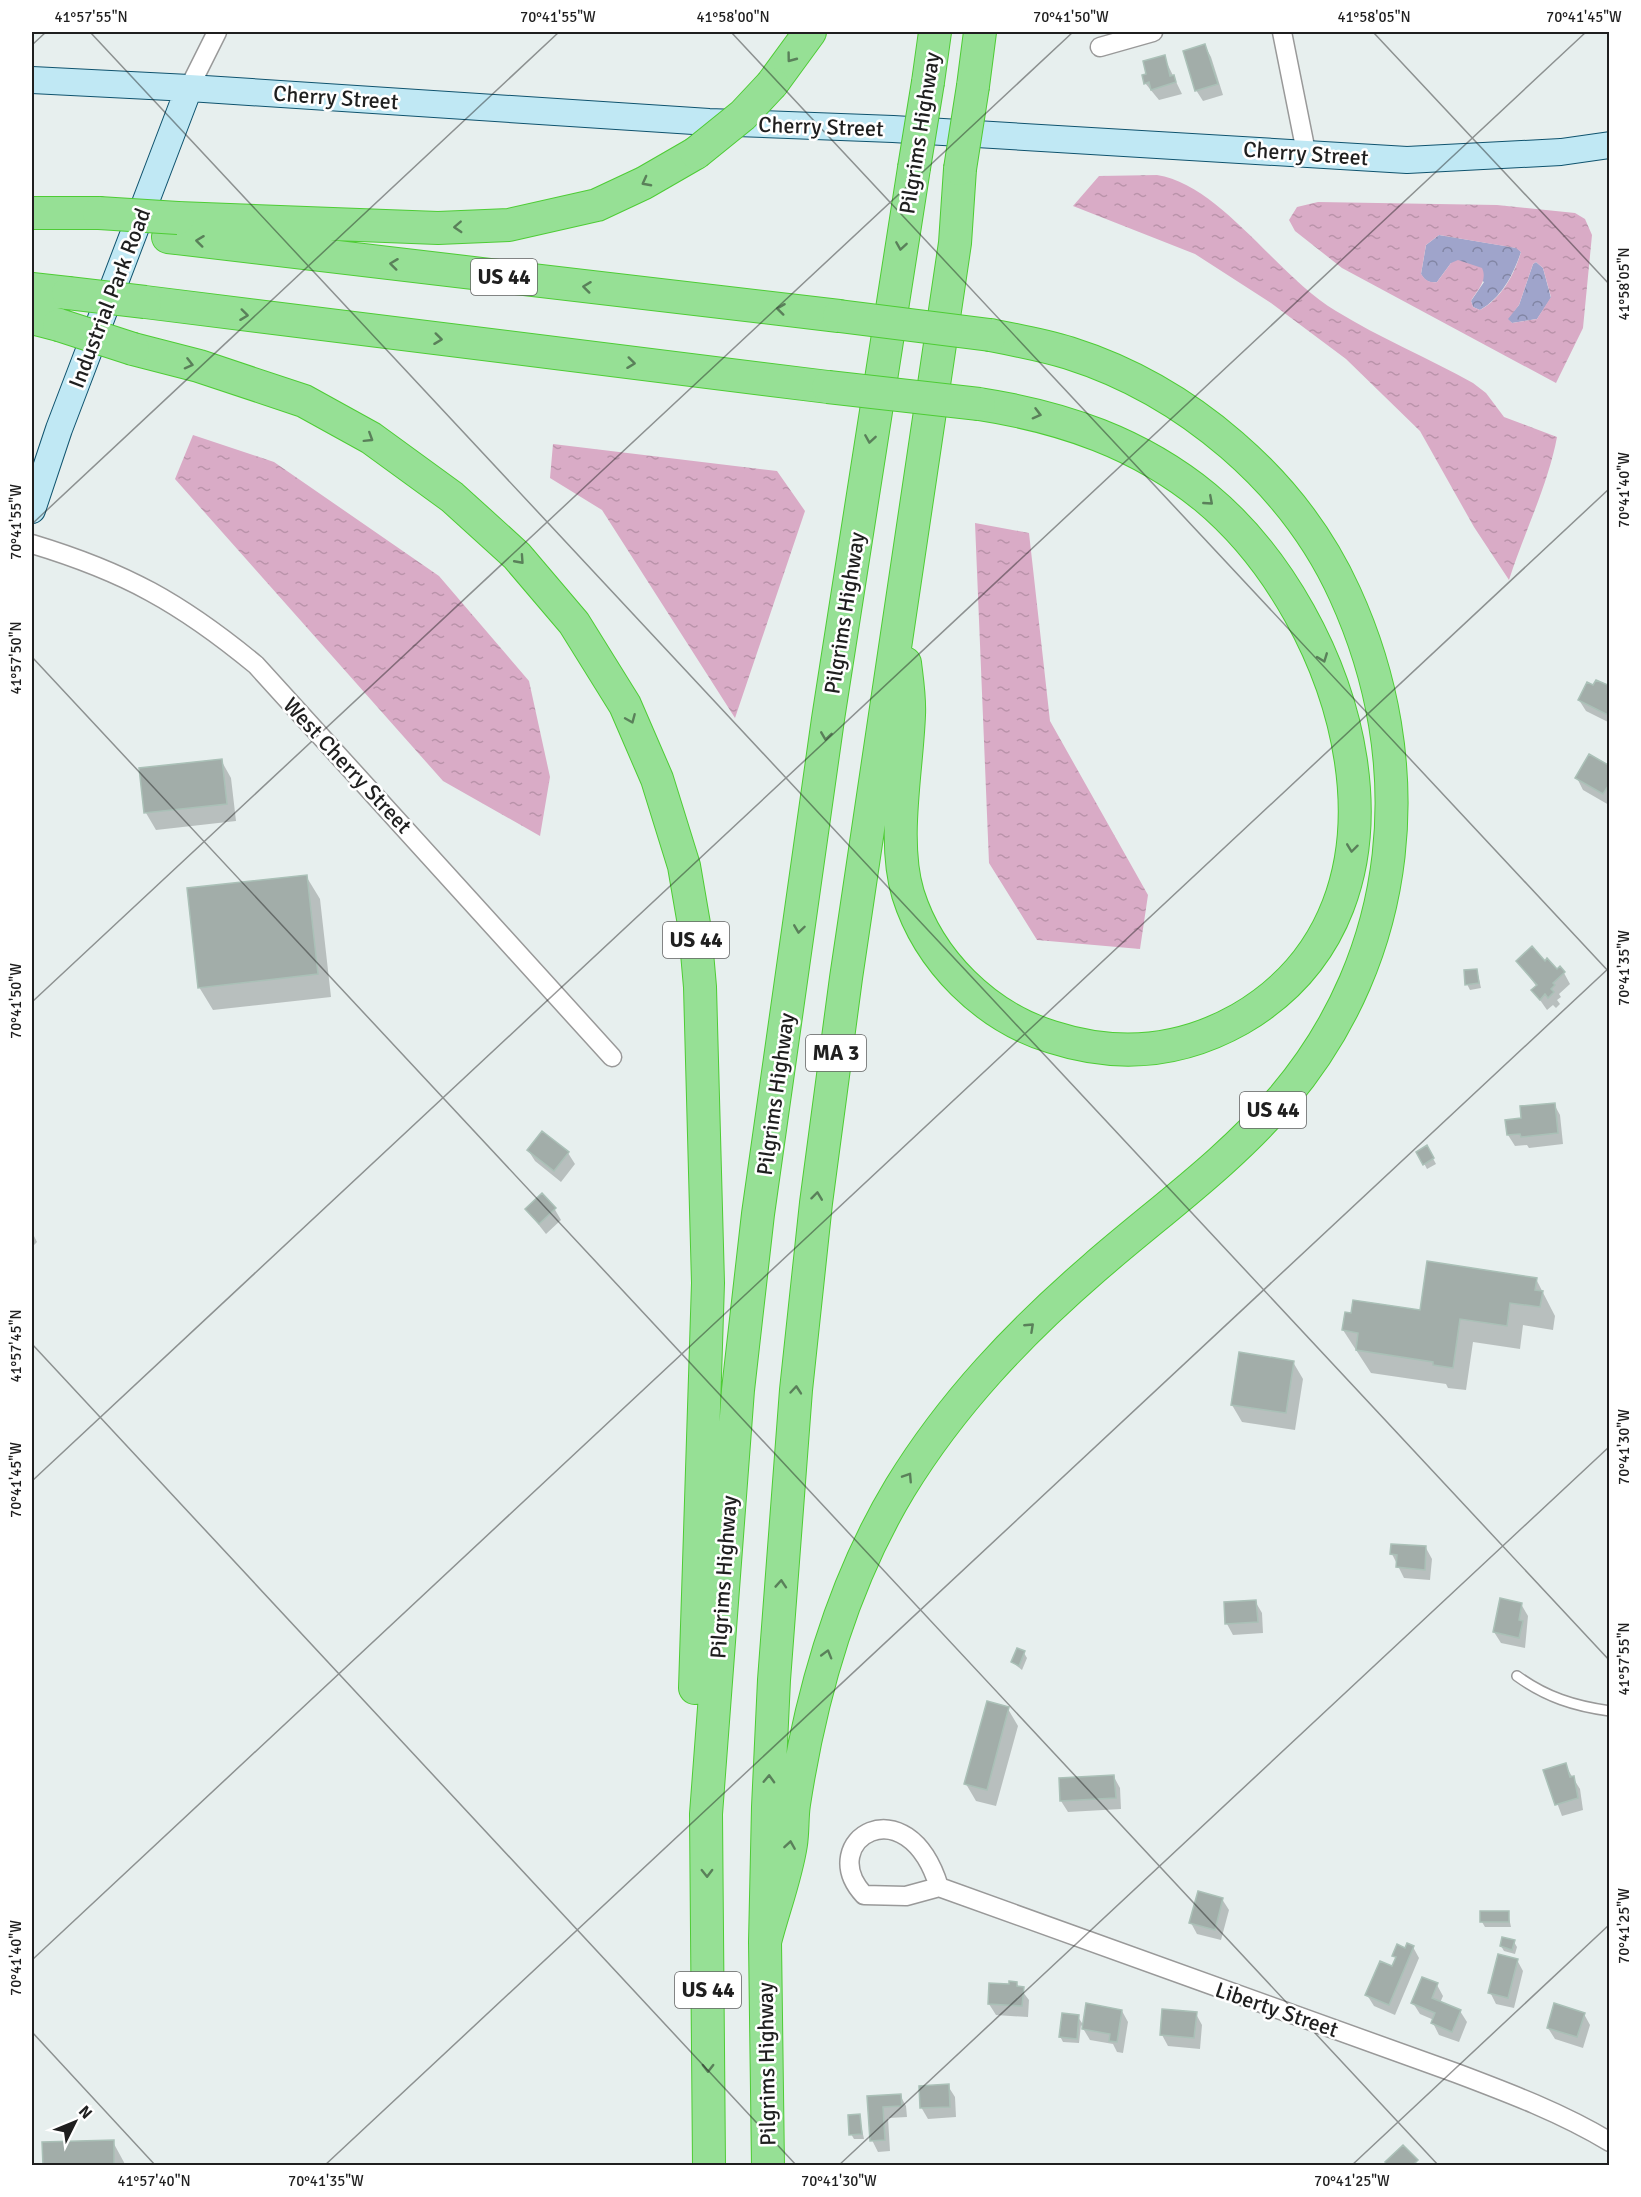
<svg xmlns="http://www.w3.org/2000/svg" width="1641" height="2197" font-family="Signika,sans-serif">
	<defs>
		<pattern id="forest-crowns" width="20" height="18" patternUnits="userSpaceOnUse" patternTransform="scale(1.5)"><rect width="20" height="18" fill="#9fa4cb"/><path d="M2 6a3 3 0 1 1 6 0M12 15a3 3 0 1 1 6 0" fill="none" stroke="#8185a4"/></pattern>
		<pattern id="water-ripples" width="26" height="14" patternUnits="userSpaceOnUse" patternTransform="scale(1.5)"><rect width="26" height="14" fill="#d9abc6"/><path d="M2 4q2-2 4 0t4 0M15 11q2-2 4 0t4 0" fill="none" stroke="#ba93aa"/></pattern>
	</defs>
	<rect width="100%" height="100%" fill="#e7efee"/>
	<path fill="url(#forest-crowns)" d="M1439 235 1517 248 1521 252C1513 275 1502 297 1480 310L1473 307 1471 301 1484 282 1451 263 1437 282C1429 283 1425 281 1421 274L1426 245Z
		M1536 262 1543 268 1551 298 1537 319 1512 323 1507 319 1519 305 1533 264Z"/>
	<path fill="url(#water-ripples)" fill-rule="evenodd" d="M1157 175C1221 185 1277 276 1336 311 1380 338 1428 358 1473 383L1486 393 1504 417 1557 437C1548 485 1524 533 1509 580L1474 527 1420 431 1346 359 1271 303 1195 254 1073 206 1099 176Z
		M1318 202 1497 205 1575 213 1585 219 1592 235 1583 328 1556 383 1342 268 1295 231 1289 220 1297 207ZM1439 235 1516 248 1521 252C1514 275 1502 298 1480 310L1473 307 1471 301C1477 290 1488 281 1482 268L1458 260 1451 263 1437 282C1429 283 1425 280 1421 274L1426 245ZM1536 262 1543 268 1551 297 1537 319 1512 323 1508 319 1519 305 1533 264Z
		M193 435 274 462 439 576 529 681 550 777 540 836 443 781 175 479Z
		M553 444 777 471 805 511 735 718 602 510 550 478Z
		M975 523 1029 533 1050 721 1148 895 1140 949 1037 940 989 863Z"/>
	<path fill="#0003" d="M1205 46 1211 57 1223 95 1203 101 1196 90Z
		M1164 57 1182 94 1159 100 1145 83Z
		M1594 687 1610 688V723L1586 711 1579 700Z
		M221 760 231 778 236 821 156 830 146 813 141 770Z
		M1610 767 1609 805 1583 790 1577 778Z
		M306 876 320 899 331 997 213 1010 199 987Z
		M1518 961 1545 963 1564 973 1570 984 1559 994 1561 997 1557 1000 1560 1004 1556 1008 1553 1005 1547 1010 1533 990 1537 987Z
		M1477 970 1481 988 1470 990 1467 984Z
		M1554 1104 1560 1115 1563 1144 1529 1148 1527 1145 1515 1146 1508 1135 1523 1119Z
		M1427 1147 1436 1164 1427 1169 1418 1152Z
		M528 1150 568 1153 575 1164 561 1182 535 1161Z
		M554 1208 561 1220 546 1234 527 1210Z
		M32 1232 37 1242 32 1247Z
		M1536 1279 1555 1316 1553 1330 1523 1325 1520 1349 1473 1342 1466 1390 1448 1388 1446 1384 1371 1373 1343 1330 1421 1312Z
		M1293 1362 1303 1379 1295 1430 1242 1422 1232 1405Z
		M1426 1548 1432 1559 1430 1580 1404 1578 1392 1554Z
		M1255 1601 1262 1613 1263 1633 1233 1635 1227 1624 1226 1603Z
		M1521 1604 1528 1616 1525 1648 1501 1643 1494 1632Z
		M1024 1653 1027 1658 1022 1670 1012 1662Z
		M1008 1709 1018 1726 996 1806 976 1801 966 1784Z
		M1565 1765 1580 1789 1583 1810 1562 1816 1545 1771Z
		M1114 1777 1120 1788 1121 1809 1068 1812 1061 1801 1060 1780Z
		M1222 1899 1229 1910 1221 1940 1197 1934 1191 1923Z
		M1508 1913 1511 1927H1485L1482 1922Z
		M1514 1942 1517 1947 1515 1954 1504 1951 1501 1946Z
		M1413 1947 1419 1958 1395 2015 1374 2006 1367 1995 1393 1968 1397 1960 1394 1956Z
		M1517 1960 1523 1971 1514 2008 1496 2004 1490 1992Z
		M1016 1983 1029 2000 1028 2017 996 2015 989 2004Z
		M1437 1985 1443 1996 1440 2003 1460 2011 1467 2022 1459 2042 1439 2035 1433 2023 1434 2020 1420 2014 1413 2003Z
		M1122 2011 1128 2022 1123 2053 1117 2052 1113 2044 1090 2040 1081 2025 1079 2043 1063 2042 1060 2036 1078 2017 1084 2026Z
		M1196 2014 1202 2025 1200 2049 1168 2046 1162 2035Z
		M1584 2014 1590 2025 1583 2048 1555 2039 1548 2028Z
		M948 2086 955 2097 956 2117 928 2119 921 2107Z
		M900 2095 906 2106 907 2117 888 2118 890 2151 878 2152 872 2140 869 2097Z
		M859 2115 864 2139H854L851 2134Z
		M113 2142 126 2166H44Z"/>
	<path fill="#a2ada9" stroke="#aac0b7" stroke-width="1.5" d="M1205 44 1218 84 1195 91 1183 51Z
		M1165 55 1170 76 1174 75 1176 82 1151 90 1149 82 1144 84 1142 75 1146 74 1143 61Z
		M1596 680 1610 686V716L1578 700 1587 682 1593 685Z
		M1589 754 1610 766V783L1603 794 1575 778Z
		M222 759 227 804 144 813 139 768Z
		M307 875 318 974 198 988 187 888Z
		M1532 946 1545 961 1547 958 1557 969 1560 966 1565 972 1553 983 1555 985 1551 989 1554 992 1548 998 1545 994 1540 1000 1531 990 1537 985 1516 961Z
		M1477 969 1479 983 1465 985 1464 970Z
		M1555 1103 1558 1133 1521 1137 1520 1134 1507 1135 1505 1120 1521 1118 1520 1106Z
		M542 1131 569 1152 554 1171 527 1150Z
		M1427 1145 1434 1158 1423 1165 1416 1152Z
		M542 1193 556 1208 539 1224 525 1209Z
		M1427 1261 1537 1278 1535 1290 1543 1291 1540 1307 1510 1303 1507 1326 1460 1319 1453 1368 1433 1365V1362L1356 1350 1358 1333 1342 1330 1345 1312 1351 1313 1353 1300 1420 1310Z
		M1239 1352 1294 1361 1286 1413 1231 1405Z
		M1391 1544 1426 1546 1425 1570 1396 1567 1397 1555 1390 1554Z
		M1500 1598 1522 1603 1519 1620 1523 1621 1519 1638 1493 1632Z
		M1256 1600 1258 1622 1225 1624 1224 1602Z
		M1017 1648 1025 1651 1019 1666 1011 1662Z
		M987 1701 1009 1707 987 1790 964 1784Z
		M1566 1763 1570 1777 1574 1776 1578 1798 1555 1805 1543 1770Z
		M1114 1775 1116 1798 1060 1801 1059 1778Z
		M1198 1891 1223 1898 1215 1930 1189 1923Z
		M1480 1911H1509V1922H1480Z
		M1502 1937 1515 1940 1512 1950 1500 1946Z
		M1407 1943 1414 1946 1389 2005 1365 1995 1380 1961 1392 1966 1396 1957 1392 1956 1397 1944 1405 1948Z
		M1498 1954 1518 1959 1508 1998 1488 1993Z
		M1422 1977 1438 1983 1432 1998 1461 2010 1452 2032 1431 2023 1435 2013 1411 2003Z
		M1009 1981 1017 1982V1986L1024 1987 1022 2006 988 2004 989 1983 1009 1984Z
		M1086 2003 1122 2010 1117 2042 1109 2041 1110 2034 1082 2029Z
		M1554 2003 1585 2013 1577 2037 1547 2028Z
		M1162 2009 1197 2012 1194 2038 1160 2035Z
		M1062 2013 1079 2015 1077 2039 1059 2037Z
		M949 2084 950 2107 920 2108 919 2086Z
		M901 2094 902 2106 883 2107 885 2140 870 2141 867 2096Z
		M860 2114 862 2134 849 2135 848 2115Z
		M114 2140V2166H43L42 2142Z
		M1403 2145 1418 2160 1412 2166H1387L1385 2162Z"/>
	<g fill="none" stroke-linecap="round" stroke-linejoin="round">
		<defs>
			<path id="lane" d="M1517 1676C1546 1697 1574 1706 1610 1711"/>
			<path id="street" d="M1282 32 1306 152
				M1100 47 1153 32
				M189 88 217 32
				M32 544C125 572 181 603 256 665L612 1057
				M939 1887C907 1783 814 1841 864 1895L906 1896 939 1887 1456 2073C1509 2093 1562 2113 1610 2142"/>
			<path id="secondary" d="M32 80 189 88 709 122 893 129 1407 160 1561 152 1610 145
				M32 510 59 429 189 88"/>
			<path id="highway" d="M928 82 935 32
				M772 84 810 32
				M973 86 980 32
				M32 213H99
				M178 218 438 228 509 225 597 205 644 183 696 153
				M168 237 839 316
				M32 289 68 293
				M145 302 828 387
				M32 318 59 325
				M133 349 199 366 304 401 371 438 452 497 517 556 574 623 625 705 657 779 684 866 695 930 700 987 708 1283 695 1688
				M905 663C907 680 910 698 909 715 907 770 892 841 908 894 929 961 986 1017 1052 1037 1117 1058 1180 1053 1240 1019 1437 904 1350 617 1205 497 1139 443 1063 417 979 404
				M765 1942C773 1910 786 1877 791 1844 793 1831 792 1817 794 1804 811 1693 842 1584 900 1488 952 1403 1019 1333 1094 1268 1157 1213 1228 1163 1283 1098 1405 954 1422 763 1345 594 1294 481 1186 390 1069 353 1043 345 1016 340 990 335
				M709 2166 706 1814 738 1390 758 1214 828 719 914 168
				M768 2166 765 1942 768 1807 774 1680 796 1390 816 1203 846 978 955 243 960 169"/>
		</defs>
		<use href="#lane" stroke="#999" stroke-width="12"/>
		<use href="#street" stroke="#999" stroke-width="21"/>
		<use href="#secondary" stroke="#0f536e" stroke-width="28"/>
		<use href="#highway" stroke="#4ecc35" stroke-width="34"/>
		<use href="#lane" stroke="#fff" stroke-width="9"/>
		<use href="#street" stroke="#fff" stroke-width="18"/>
		<use href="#secondary" stroke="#c0e8f4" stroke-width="26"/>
		<use href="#highway" stroke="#96e095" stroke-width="32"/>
		<defs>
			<path id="highway-bridge" d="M696 153 743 115 772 84
				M914 168 928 82
				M960 169 973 86
				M99 213 178 218
				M68 293 145 302
				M839 316 990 335
				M59 325 133 349
				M828 387 979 404"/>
		</defs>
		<use href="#highway-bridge" stroke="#4ecc35" stroke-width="34" stroke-linecap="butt"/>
		<use href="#highway-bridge" stroke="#96e095" stroke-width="32"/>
	</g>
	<defs><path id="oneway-chevron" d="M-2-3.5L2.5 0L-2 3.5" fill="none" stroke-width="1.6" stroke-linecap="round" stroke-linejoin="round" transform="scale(1.5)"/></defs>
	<g stroke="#5a805a">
		<use href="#oneway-chevron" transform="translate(791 58) rotate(127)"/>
		<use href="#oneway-chevron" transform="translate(646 182) rotate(152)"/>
		<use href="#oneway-chevron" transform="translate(458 227) rotate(177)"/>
		<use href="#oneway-chevron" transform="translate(200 241) rotate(-173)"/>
		<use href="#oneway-chevron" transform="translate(901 246) rotate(99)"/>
		<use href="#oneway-chevron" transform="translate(394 264) rotate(-173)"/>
		<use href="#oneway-chevron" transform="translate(587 287) rotate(-173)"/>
		<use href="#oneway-chevron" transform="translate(781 309) rotate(-173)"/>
		<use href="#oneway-chevron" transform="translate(244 315) rotate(7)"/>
		<use href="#oneway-chevron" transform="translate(438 339) rotate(7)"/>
		<use href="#oneway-chevron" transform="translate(631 363) rotate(7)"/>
		<use href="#oneway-chevron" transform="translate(189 364) rotate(14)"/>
		<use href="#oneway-chevron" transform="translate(1037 414) rotate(15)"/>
		<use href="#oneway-chevron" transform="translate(369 438) rotate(32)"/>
		<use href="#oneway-chevron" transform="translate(870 439) rotate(99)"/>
		<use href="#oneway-chevron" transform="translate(1209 501) rotate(41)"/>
		<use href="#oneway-chevron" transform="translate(520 560) rotate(48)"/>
		<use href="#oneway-chevron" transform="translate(1323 658) rotate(69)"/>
		<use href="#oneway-chevron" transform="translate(631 719) rotate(67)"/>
		<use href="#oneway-chevron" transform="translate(826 736) rotate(98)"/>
		<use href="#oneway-chevron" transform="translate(1352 848) rotate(97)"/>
		<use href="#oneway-chevron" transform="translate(799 929) rotate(98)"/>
		<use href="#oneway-chevron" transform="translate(817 1196) rotate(-83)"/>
		<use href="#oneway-chevron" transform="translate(1030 1327) rotate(-43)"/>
		<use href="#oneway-chevron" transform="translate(796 1390) rotate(-85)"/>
		<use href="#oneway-chevron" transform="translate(908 1477) rotate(-57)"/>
		<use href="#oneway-chevron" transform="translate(781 1584) rotate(-86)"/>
		<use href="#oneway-chevron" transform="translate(827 1654) rotate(-74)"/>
		<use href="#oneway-chevron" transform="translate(769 1779) rotate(-88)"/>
		<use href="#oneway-chevron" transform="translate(790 1845) rotate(-81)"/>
		<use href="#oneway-chevron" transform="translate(707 1873) rotate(89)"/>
		<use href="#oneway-chevron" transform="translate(708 2068) rotate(90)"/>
	</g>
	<path fill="none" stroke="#1f1f1f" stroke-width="1.5" stroke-opacity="0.45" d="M90 32 1610 1661M731 32 1610 973M1373 32 1610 285M32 45 46 32M32 524 559 32M32 657 1439 2166M32 1002 1073 32M32 1344 797 2166M32 1481 1586 32M32 1960 1610 488M32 2032 156 2166M324 2166 1610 967M838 2166 1610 1446M1351 2166 1610 1924"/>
	<g text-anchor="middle" stroke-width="5" stroke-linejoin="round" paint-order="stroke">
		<g fill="#fff" stroke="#626262" stroke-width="1.5">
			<rect x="471" y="259" width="66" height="36" rx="4.5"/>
			<rect x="663" y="922" width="66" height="36" rx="4.5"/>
			<rect x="806" y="1035" width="60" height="36" rx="4.5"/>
			<rect x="1240" y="1092" width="66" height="36" rx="4.5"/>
			<rect x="675" y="1972" width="66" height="36" rx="4.5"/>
		</g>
		<g font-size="21" font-weight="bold" fill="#1f1f1f">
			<text x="504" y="284">US 44</text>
			<text x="696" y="947">US 44</text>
			<text x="836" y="1060">MA 3</text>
			<text x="1273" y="1117">US 44</text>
			<text x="708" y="1997">US 44</text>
		</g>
		<g font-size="22" fill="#1f1f1f" stroke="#fff">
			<text transform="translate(336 97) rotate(4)" y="8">Cherry Street</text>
			<text transform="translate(821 126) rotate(2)" y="8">Cherry Street</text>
			<text transform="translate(919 133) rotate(-81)" y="8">Pilgrims Highway</text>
			<text transform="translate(1306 153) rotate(4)" y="8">Cherry Street</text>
			<text transform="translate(109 298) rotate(-69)" y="8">Industrial Park Road</text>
			<text transform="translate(844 613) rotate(-81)" y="8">Pilgrims Highway</text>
			<text transform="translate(348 765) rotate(47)" y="8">West Cherry Street</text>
			<text transform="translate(775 1094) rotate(-82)" y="8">Pilgrims Highway</text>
			<text transform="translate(723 1577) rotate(-86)" y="8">Pilgrims Highway</text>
			<text transform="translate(1277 2009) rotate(19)" y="8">Liberty Street</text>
			<text transform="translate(766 2064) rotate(-91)" y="8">Pilgrims Highway</text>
		</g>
	</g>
	<rect width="1641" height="2197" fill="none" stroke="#ffffff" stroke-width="66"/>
	<g transform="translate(75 2122) rotate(47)" stroke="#ffffff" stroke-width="4.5" paint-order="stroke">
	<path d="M0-4.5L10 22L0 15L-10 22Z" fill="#1f1f1f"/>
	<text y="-9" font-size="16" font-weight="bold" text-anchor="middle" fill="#1f1f1f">N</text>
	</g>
	<rect x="33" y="33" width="1575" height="2131" fill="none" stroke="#1f1f1f" stroke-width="2"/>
	<g font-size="15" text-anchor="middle" fill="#1f1f1f">
		<text x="91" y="22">41°57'55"N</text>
		<text x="558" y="22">70°41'55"W</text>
		<text x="733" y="22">41°58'00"N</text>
		<text x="1071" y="22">70°41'50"W</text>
		<text x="1374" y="22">41°58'05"N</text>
		<text x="1584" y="22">70°41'45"W</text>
		<text transform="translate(1624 284) rotate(-90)" y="5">41°58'05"N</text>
		<text transform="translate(1624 490) rotate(-90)" y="5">70°41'40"W</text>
		<text transform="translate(16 522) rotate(-90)" y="5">70°41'55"W</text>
		<text transform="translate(16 658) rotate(-90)" y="5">41°57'50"N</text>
		<text transform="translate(1624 968) rotate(-90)" y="5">70°41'35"W</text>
		<text transform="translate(16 1001) rotate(-90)" y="5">70°41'50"W</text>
		<text transform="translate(16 1346) rotate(-90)" y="5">41°57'45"N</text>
		<text transform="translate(1624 1447) rotate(-90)" y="5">70°41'30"W</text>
		<text transform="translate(16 1480) rotate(-90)" y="5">70°41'45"W</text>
		<text transform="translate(1624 1659) rotate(-90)" y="5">41°57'55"N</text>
		<text transform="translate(1624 1926) rotate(-90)" y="5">70°41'25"W</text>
		<text transform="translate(16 1958) rotate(-90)" y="5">70°41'40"W</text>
		<text x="154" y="2186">41°57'40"N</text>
		<text x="326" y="2186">70°41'35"W</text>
		<text x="839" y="2186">70°41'30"W</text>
		<text x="1352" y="2186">70°41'25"W</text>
	</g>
</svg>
